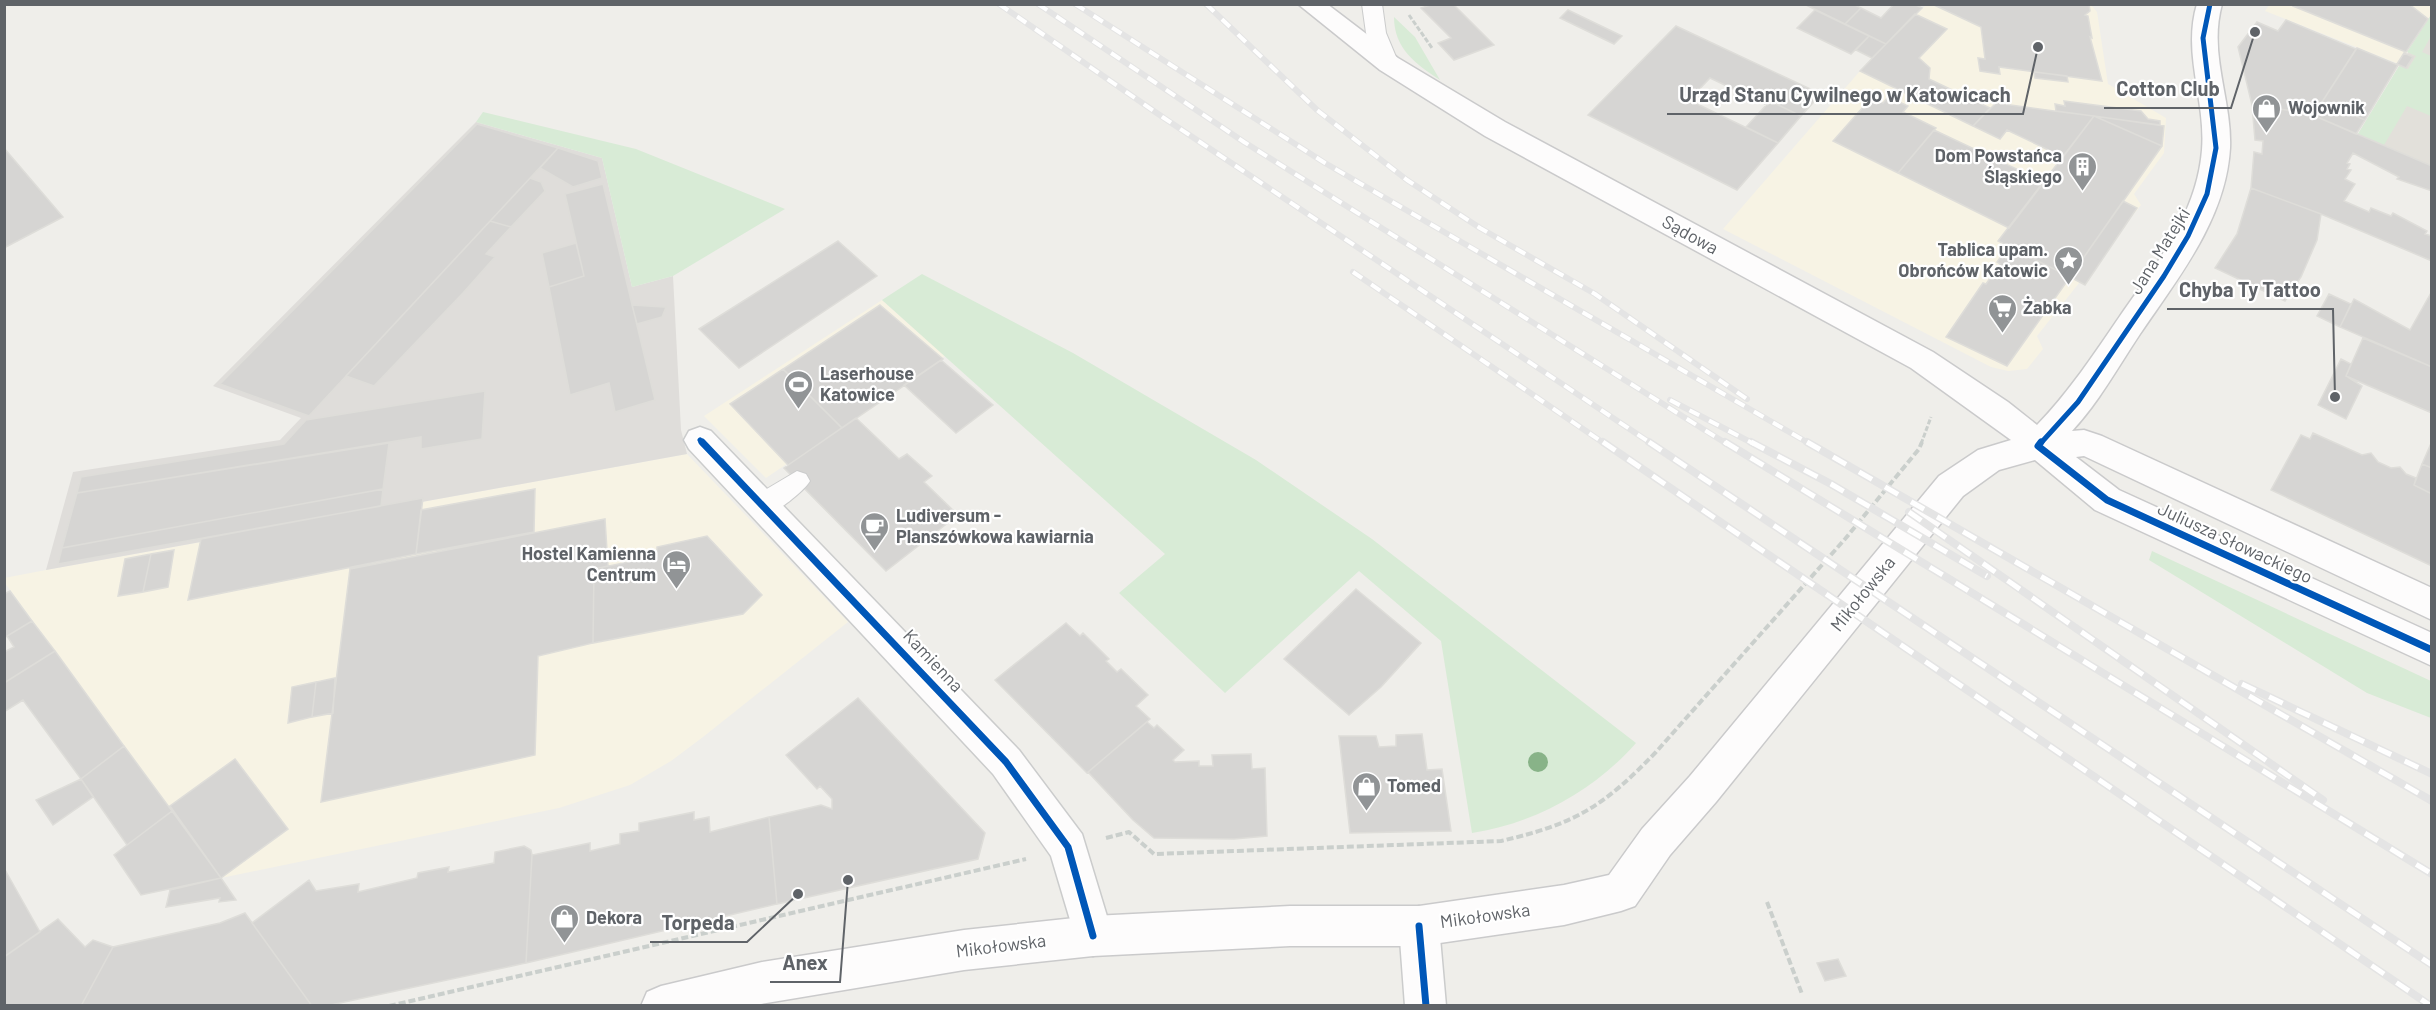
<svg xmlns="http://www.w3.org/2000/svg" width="2436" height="1010" font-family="Barlow,sans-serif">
	<rect width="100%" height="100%" fill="#efeeea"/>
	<path fill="#f7f3e4" d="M2270 4 2432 5 2431 15 2399 64 2265 11Z
		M1926 5H2091L2097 12 2108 84 2166 118 2164 153 2134 194 2141 205 2037 336 2043 349 2027 369 2008 371 1991 367 1723 229 1860 71Z
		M882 300 945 356 766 478 704 416Z
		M687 454 848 622 703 737 671 761 630 785 559 808 221 878 5 583 4 578 46 570Z"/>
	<path fill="#dfddda" d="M476 122 602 158 632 287 673 276 681 430 687 454 46 570 73 472 280 440 301 418 213 386Z"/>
	<path fill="#e2e0da" d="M2431 15V166L2358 134Z"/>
	<path fill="#d8ebd6" d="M2431 15V36L2422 52 2431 56V116L2407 106 2384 145 2358 134 2399 66 2408 69 2416 56 2407 52Z
		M1394 17 1415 37 1440 80C1416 64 1394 49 1394 17Z
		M483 112 636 149 785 209 673 276 632 287 602 158 476 122Z
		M922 274 1073 353 1256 460 1372 539 1636 743C1595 790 1534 824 1472 833L1441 641 1359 571 1225 693 1119 593 1165 554 882 300Z
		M2152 551 2431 681V718L2367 693 2149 560Z"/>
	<path fill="#d6d5d3" stroke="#deddd9" stroke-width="1.5" d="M1433 4H1453L1494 45 1454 60 1438 43 1451 38 1421 8Z
		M1804 4H1853L1861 8 1845 24Z
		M1894 4H1914L1922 8 1886 44 1845 24 1861 8 1881 18Z
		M1932 4H2089L2090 11 2085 15 2088 16 2092 38 2090 37 2102 81 1999 67 2000 74 1980 71 1978 58 1985 59 1981 27Z
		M2294 4H2409L2428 19 2406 52 2293 6Z
		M1568 10 1622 36 1614 44 1560 18Z
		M1815 10 1869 36 1851 54 1797 28Z
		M1915 14 1947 29 1919 58 1930 68 1929 79 1990 108 1973 126 1860 71Z
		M2286 20 2356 49 2322 102 2365 120 2356 134 2308 113 2252 105 2238 47 2257 22 2278 31Z
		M1676 26 1821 94 1801 116 1770 101 1767 105 1710 78 1689 100 1778 143 1737 190 1588 115Z
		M1869 36 1886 44 1872 58 1856 50Z
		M2357 48 2398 65 2365 120 2322 102Z
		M2404 53 2413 57 2406 68 2397 64Z
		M2034 72 2067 76 2068 82 2035 78Z
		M1872 97 1883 103 1888 97 1908 106 1903 112 1936 128 1898 173 1833 141Z
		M1770 101 1801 116 1778 143 1746 127Z
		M2064 101 2141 111 2148 119 2160 121V125L2056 111 2055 104 2065 106Z
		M1996 103 2054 111 2094 116 2063 157 2007 130 2000 139 1973 126Z
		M2252 105 2308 113 2432 166V191L2397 179 2399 177 2353 153 2347 163 2350 164 2347 169 2351 170 2345 179 2355 184 2344 201 2369 212 2371 208 2391 216 2393 213 2427 231 2425 234 2432 236V261L2321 214 2251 188 2254 152 2262 154 2263 141 2255 140Z
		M2094 116 2162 146 2070 277 1998 241Z
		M2094 116 2164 126 2162 146Z
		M477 124 558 148 309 416 220 384Z
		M1934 130 2044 182 2009 228 1898 173Z
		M4 148 63 217 4 248Z
		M558 148 598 161 602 178 573 187 540 168Z
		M530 178 541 182 545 191 511 227 490 221Z
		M603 184 655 400 615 412 609 383 570 395 549 287 584 276 565 194Z
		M2251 188 2321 214 2317 240 2301 277 2285 301 2215 268 2237 234Z
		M2123 201 2137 208 2085 285 2070 277Z
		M490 221 511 227 486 254 495 257 463 293 374 386 346 376Z
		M838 241 877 276 739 368 699 329Z
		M576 243 584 276 549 287 542 253Z
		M2008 246 2070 277 2007 366 1946 337 1983 283 1986 284 2000 264 1997 262Z
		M2432 291V367L2340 327 2354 299 2410 330Z
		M2329 294 2351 304 2340 327 2317 316Z
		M632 305 664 307H666L662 317 637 324Z
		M880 305 943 359 842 428 783 369Z
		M2363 338 2432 367V413L2346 376Z
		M2341 359 2351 364 2346 376 2362 386 2346 419 2318 405Z
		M941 360 993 405 956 433 904 385Z
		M783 369 842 428 788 465 730 404Z
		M485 391 482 439 421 449V437L77 493 81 477 284 444 306 420Z
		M856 418 899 459 907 454 932 476 924 482 958 515 886 571 784 468Z
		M2313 433 2362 455 2371 453 2378 462 2391 468 2400 467 2406 474 2416 478 2414 485 2432 494V566L2271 490 2301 435 2310 439Z
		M2432 441V468L2422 464Z
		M389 443 383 489 62 548 77 493Z
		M2422 464 2432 468V494L2414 485Z
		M383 489 381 506 58 564 62 548Z
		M535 489 534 532 416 554 421 510Z
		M423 498 416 554 188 600 201 539Z
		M605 519 608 566 594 569 593 643 538 656 535 755 321 802 350 569Z
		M707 536 762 595 743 614 593 643 594 569 657 556V547Z
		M174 550 168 587 143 592 151 554Z
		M151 554 143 592 118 596 125 559Z
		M1356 589 1421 643 1381 687 1349 715 1284 659Z
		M10 591 32 621 4 638V594Z
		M32 621 55 651 4 683V652L14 647 7 636Z
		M1066 623 1080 636 1083 633 1109 659 1106 661 1117 672 1121 669 1148 695 1136 706 1150 719 1087 773 995 680Z
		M55 651 124 746 81 779 23 700 4 712V683Z
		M335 678 333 713 312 717 316 682Z
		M316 682 312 717 288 723 292 687Z
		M858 698 985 833 978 859 777 904 769 817 821 805 832 809V799L820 786 817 789 786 755Z
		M1147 722 1154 728 1157 725 1184 750 1173 760 1175 762 1199 761V766H1213L1212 755 1251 754 1252 769 1265 768 1267 836 1234 839 1154 838 1133 820 1088 772Z
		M1422 734 1427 770 1442 769 1451 831 1350 833 1339 736H1376L1379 747 1396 746V735Z
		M124 746 172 811 127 845 81 779Z
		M235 759 288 829 221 878 170 806Z
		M81 779 93 797 53 825 36 800Z
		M172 811 221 878 141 895 114 855Z
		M694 812V820L709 817 710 832 769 817 777 904 526 963 532 855 590 843V851L620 844V834L639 831V823Z
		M524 846 531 850 532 855 526 963 326 1006H312L252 923 309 880 316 891 359 884 358 892 417 878 418 873 449 867 448 872 494 863 495 852Z
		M4 868 40 932 4 957Z
		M221 878 236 900 219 902 220 898 166 907 170 890Z
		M245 913 312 1006H81L113 947 220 923Z
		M58 919 85 947 93 940 113 947 81 1006H4V957Z
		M1838 959 1846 976 1825 981 1817 963Z"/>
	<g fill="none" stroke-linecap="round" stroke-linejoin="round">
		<defs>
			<path id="lane" d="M1362 4H1382L1386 33 1399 64 1396 69H1382L1379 64 1366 33Z
				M797 471 806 474 810 481C805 490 775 515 764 515 761 515 758 513 755 512L751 504 755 496Z"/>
			<path id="street" d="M700 427 711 431 1019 750 1082 834 1113 936 1107 950 1093 956 1079 950 1051 856 993 774 689 449 684 440 689 431Z
				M1419 906 1433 912 1439 926 1446 1006H1405L1399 926 1405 912Z"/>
			<path id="secondary" d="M1298 4H1327L1398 58 1505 122 1933 352 2008 402 2037 425C2069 392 2094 354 2120 316 2156 264 2197 214 2202 150 2206 100 2182 54 2197 4H2222C2208 54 2232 99 2230 148 2226 219 2178 278 2140 334 2118 367 2099 402 2072 431L2084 430 2102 436 2432 588V620L2084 456 2076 457 2119 490 2432 633V666L2095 510 2035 460 1999 470 1963 496 1716 802 1670 855 1635 906 1621 911 1564 925 1419 946H1290L1093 956 964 970 749 1006H641L647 992 661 986 762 962 964 930 1093 916 1290 906H1419L1564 885 1609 875 1642 829 1690 776 1939 476 1978 450 2011 440 1911 368 1485 136 1380 70Z"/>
		</defs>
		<use href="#lane" stroke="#cbcccc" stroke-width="2"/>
		<use href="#street" stroke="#cbcccc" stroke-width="3"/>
		<use href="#secondary" stroke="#cacacb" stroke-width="3"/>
		<path stroke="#cacfcc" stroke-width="3" stroke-dasharray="5 2" stroke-linecap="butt" d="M1409 15 1432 48
			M1921 444 1931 417"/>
		<path stroke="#cacfcc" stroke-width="4" stroke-dasharray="7 3" stroke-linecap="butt" d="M1106 838 1129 832 1154 854 1501 841C1575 824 1603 807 1656 752L1845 539 1919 449 1922 442
			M1767 902 1802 994
			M389 1006 1026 859"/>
		<use href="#lane" fill="#fdfcfc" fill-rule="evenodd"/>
		<use href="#street" fill="#fdfcfc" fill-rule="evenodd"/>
		<use href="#secondary" fill="#fdfcfc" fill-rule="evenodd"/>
		<defs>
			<path id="rail-far1" d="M999 4 1164 118 1652 444
				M1038 4 1244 142 1727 444
				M1075 4 1325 163 1810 444
				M1206 4 1317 110 1407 180 1480 228 1595 294 1747 399
				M1353 272 1605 444
				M1670 400 1754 444"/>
			<path id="rail" d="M1603 442 2431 1006
				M1649 442 2432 965
				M1725 442 2432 874
				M1751 442 1831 484 1987 576
				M1807 442 2432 801
				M1909 512 2323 800
				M2242 684 2432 774"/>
		</defs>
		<use href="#rail-far1" stroke="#e4e4e4" stroke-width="6"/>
		<use href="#rail" stroke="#e4e4e4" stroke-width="8"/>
		<use href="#rail-far1" stroke="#fff" stroke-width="4" stroke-dasharray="11" stroke-linecap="butt"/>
		<use href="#rail" stroke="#fff" stroke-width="5" stroke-dasharray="15" stroke-linecap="butt"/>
		<defs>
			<path id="cycleway-far1" d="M700 440 703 444
				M2040 444 2078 402 2164 276 2188 236 2207 194 2216 148 2203 38 2210 4"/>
			<path id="cycleway" d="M702 442 1006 762 1068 847 1093 936
				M2041 442 2038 446 2107 500 2432 650
				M1419 926 1426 1006"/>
		</defs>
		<use href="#cycleway-far1" stroke="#fff" stroke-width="8"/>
		<use href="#cycleway" stroke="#fff" stroke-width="10"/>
		<use href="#cycleway-far1" stroke="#0057b8" stroke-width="5"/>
		<use href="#cycleway" stroke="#0057b8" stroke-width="7"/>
	</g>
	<circle fill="#88b388" cx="1538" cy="762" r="10"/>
	<defs>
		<symbol id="shop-pin" viewBox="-11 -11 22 30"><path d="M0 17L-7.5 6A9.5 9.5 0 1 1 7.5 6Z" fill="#919496" stroke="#fff"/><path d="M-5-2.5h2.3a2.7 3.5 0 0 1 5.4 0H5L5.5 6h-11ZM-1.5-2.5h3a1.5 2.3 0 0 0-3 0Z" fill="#fff"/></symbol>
		<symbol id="building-pin" viewBox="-11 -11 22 30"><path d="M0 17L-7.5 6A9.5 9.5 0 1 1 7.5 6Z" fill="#919496" stroke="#fff"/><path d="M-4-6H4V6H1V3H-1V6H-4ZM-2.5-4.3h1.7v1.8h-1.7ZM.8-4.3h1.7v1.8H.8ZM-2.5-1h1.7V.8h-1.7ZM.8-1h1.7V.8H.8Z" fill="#fff"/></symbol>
		<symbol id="sight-pin" viewBox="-11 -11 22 30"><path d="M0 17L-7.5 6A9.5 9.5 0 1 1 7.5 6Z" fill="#919496" stroke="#fff"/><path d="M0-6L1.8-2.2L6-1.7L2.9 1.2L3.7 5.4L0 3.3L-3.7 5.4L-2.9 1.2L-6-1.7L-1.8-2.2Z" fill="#fff"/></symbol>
		<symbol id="supermarket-pin" viewBox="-11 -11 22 30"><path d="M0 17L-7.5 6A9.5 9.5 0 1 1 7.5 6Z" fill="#919496" stroke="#fff"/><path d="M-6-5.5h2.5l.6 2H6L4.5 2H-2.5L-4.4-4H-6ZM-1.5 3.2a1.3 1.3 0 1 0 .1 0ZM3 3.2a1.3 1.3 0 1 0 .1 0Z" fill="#fff"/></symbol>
		<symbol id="stadium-pin" viewBox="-11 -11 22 30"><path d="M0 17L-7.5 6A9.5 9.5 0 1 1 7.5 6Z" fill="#919496" stroke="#fff"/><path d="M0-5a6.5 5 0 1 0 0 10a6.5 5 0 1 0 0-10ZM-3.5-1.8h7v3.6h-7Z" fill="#fff"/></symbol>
		<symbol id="cafe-pin" viewBox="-11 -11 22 30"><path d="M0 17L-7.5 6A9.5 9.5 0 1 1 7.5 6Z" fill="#919496" stroke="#fff"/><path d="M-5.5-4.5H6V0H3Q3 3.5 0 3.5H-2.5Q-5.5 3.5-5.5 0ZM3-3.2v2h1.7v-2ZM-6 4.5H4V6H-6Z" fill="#fff"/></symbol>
		<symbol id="hotel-pin" viewBox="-11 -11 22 30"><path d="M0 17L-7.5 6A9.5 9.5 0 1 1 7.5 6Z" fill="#919496" stroke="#fff"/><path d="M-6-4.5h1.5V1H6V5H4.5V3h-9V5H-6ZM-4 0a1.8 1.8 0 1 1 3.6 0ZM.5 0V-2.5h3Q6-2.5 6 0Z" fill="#fff"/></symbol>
	</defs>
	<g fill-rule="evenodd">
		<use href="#shop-pin" x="2250" y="92" width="33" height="45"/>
		<use href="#building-pin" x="2066" y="150" width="33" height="45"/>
		<use href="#sight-pin" x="2052" y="244" width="33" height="45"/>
		<use href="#supermarket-pin" x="1986" y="292" width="33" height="45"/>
		<use href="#stadium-pin" x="782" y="368" width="33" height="45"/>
		<use href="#cafe-pin" x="858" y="510" width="33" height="45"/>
		<use href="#hotel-pin" x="660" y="548" width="33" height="45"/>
		<use href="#shop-pin" x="1350" y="770" width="33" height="45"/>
		<use href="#shop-pin" x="548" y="902" width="33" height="45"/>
	</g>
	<g text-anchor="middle" stroke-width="4.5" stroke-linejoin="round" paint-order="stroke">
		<g font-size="18" font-weight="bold" fill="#5f6368" stroke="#fff" text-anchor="start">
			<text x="2288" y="114">Wojownik</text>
			<text x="2062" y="162" text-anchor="end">Dom Powstańca<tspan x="2062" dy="21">Śląskiego</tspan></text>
			<text x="2048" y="256" text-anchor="end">Tablica upam.<tspan x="2048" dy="21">Obrońców Katowic</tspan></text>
			<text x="2023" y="314">Żabka</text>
			<text x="820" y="380">Laserhouse<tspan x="820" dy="21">Katowice</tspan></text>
			<text x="896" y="522">Ludiversum -<tspan x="896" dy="21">Planszówkowa kawiarnia</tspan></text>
			<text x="656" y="560" text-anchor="end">Hostel Kamienna<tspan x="656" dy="21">Centrum</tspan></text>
			<text x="1387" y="792">Tomed</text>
			<text x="586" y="924">Dekora</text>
		</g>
		<g font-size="18" fill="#5f6368" stroke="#fff">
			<text transform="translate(1690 235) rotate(29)" y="6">Sądowa</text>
			<text transform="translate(2160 251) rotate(-58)" y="6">Jana Matejki</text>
			<text transform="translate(2235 543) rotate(25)" y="6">Juliusza Słowackiego</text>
			<text transform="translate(1863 594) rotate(-51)" y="6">Mikołowska</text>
			<text transform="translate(933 661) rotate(47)" y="6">Kamienna</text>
			<text transform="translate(1485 916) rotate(-8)" y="6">Mikołowska</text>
			<text transform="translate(1001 946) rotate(-7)" y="6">Mikołowska</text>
		</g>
	</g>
	<path fill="none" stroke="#5f6368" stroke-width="2" d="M2255 32L2231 108H2104M2038 47L2023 114H1667M2335 397L2333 309H2167M798 894L747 942H650M848 880L840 982H770"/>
	<g fill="#5f6368" stroke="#fff" stroke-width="2">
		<circle cx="2255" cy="32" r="6"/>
		<circle cx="2038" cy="47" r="6"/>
		<circle cx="2335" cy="397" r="6"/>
		<circle cx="798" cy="894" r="6"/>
		<circle cx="848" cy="880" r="6"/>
	</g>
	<g font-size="20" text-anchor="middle" font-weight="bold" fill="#5f6368" stroke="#fff" stroke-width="4.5" stroke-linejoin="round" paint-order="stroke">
		<text x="2168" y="96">Cotton Club</text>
		<text x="1845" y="102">Urząd Stanu Cywilnego w Katowicach</text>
		<text x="2250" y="297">Chyba Ty Tattoo</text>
		<text x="698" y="930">Torpeda</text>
		<text x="805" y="970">Anex</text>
	</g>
	<rect width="2436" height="1010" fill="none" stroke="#5f6368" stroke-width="12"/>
</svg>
